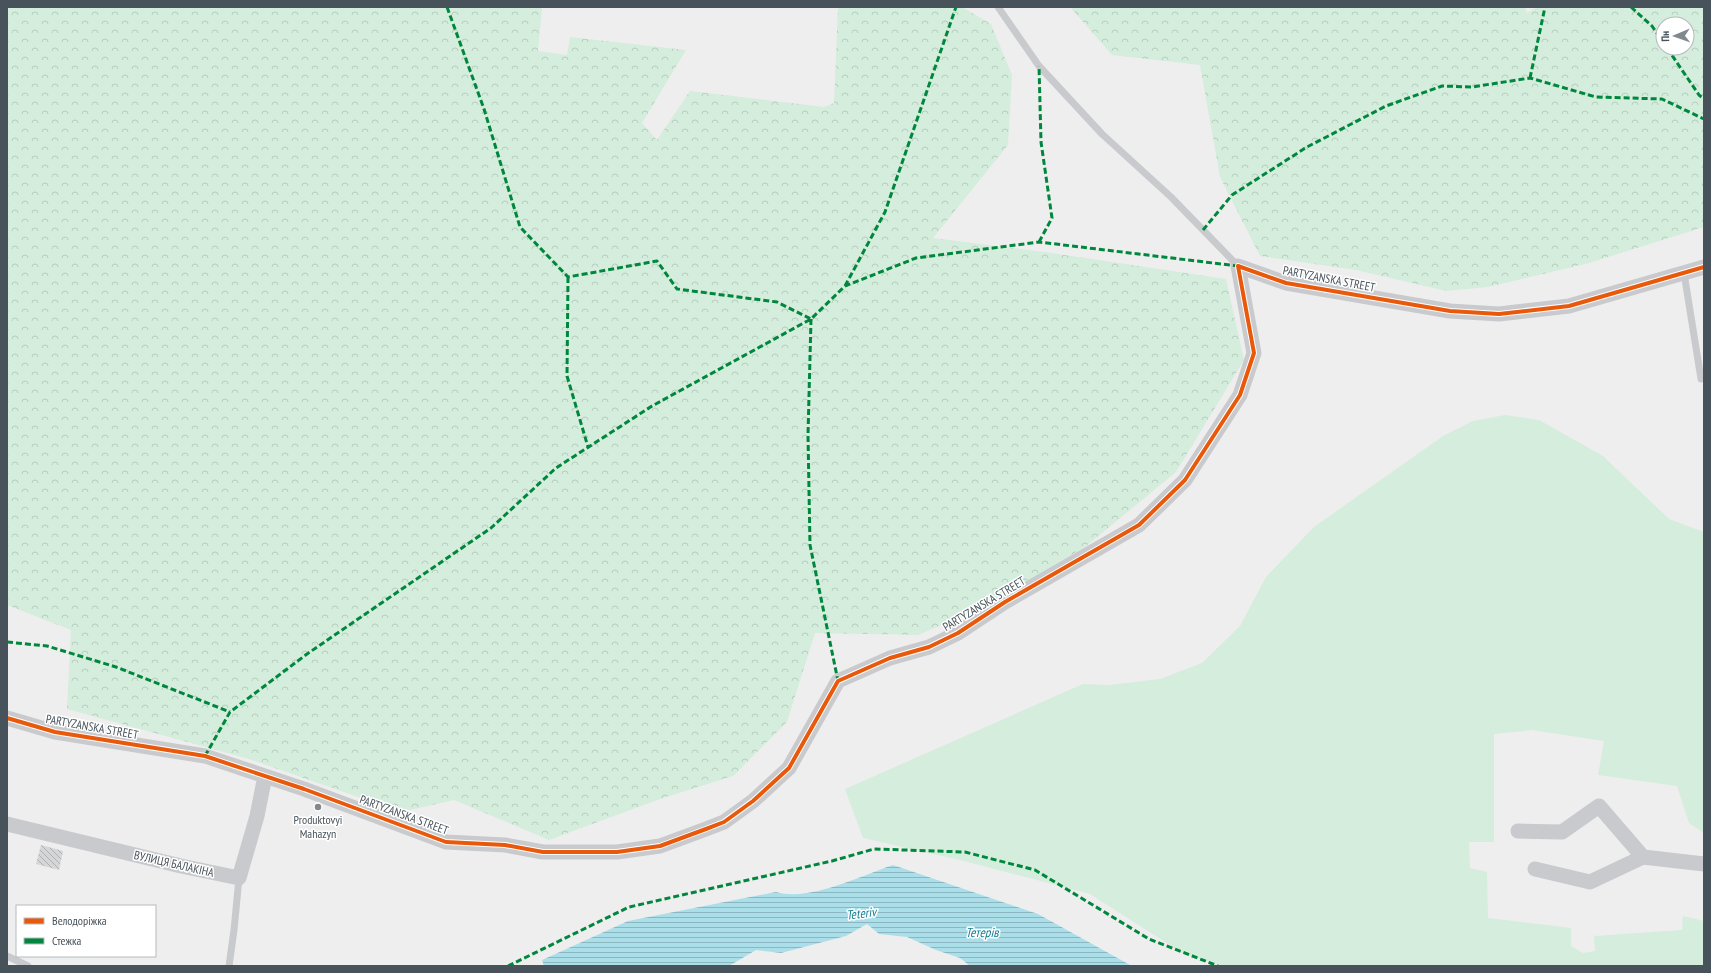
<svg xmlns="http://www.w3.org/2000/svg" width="1711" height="973" font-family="'PT Sans Narrow',sans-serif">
	<defs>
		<pattern id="forest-crowns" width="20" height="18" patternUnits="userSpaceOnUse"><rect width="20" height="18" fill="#d4eddc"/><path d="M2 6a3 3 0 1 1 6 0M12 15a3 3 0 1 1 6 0" fill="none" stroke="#b7cdbf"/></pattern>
		<pattern id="water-rules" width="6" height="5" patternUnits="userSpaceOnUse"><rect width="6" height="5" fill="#aadfe9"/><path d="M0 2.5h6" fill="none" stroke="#8cb7c0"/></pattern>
		<pattern id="building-back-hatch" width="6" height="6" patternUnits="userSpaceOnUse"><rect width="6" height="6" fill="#d5d6d7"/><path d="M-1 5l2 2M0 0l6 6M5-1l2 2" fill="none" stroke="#afb0b1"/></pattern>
	</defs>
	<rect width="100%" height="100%" fill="#efeeee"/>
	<path fill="#d4eddc" d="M1505 415 1539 420 1603 456 1669 519 1704 532V833L1689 823 1677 786 1598 775 1604 741 1532 730 1494 734V842H1469L1470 868 1487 872 1488 918 1571 928V946L1583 953 1595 951 1594 936 1682 930 1683 916 1704 921V966H1223L1184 954 1090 894 964 861 863 838 845 789 1083 684 1109 685 1160 679 1202 663 1240 626 1266 577 1314 527 1443 436 1473 421Z"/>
	<path fill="url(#forest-crowns)" fill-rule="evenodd" d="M7 7H542L538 51 567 55 570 37 686 50 642 123 657 140 690 91 824 107 834 103 838 7H962L991 24 1012 75 1008 145 933 238 1045 252 1226 279 1244 360 1176 472 1085 547 977 610 918 635 815 633 787 722 733 776 660 799 549 840 454 800 401 812 249 759 67 709 71 630 7 605Z
		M1070 7H1525L1527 13 1537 7H1704V227L1589 263 1488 287 1446 291 1356 270 1260 256 1220 177 1200 65 1112 55ZM1663 24H1687V48H1663Z"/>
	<path fill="url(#water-rules)" d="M893 865 1038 914 1132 966H970L960 958 936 950 907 937 879 934 867 924 846 936 781 953 756 950 729 966H544L542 960 628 921 776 892C809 902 860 876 893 865Z"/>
	<path fill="url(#building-back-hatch)" d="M41 845 63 851 59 870 36 864Z"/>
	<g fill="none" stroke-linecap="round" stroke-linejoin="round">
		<path stroke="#c8cacd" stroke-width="7" d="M998 7 1039 66 1102 134 1171 197 1238 266
			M1684 273 1701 379
			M7 956 28 966
			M229 966 234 930 239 878"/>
		<path stroke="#c8cacd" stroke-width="15" d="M7 718 55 732 205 756 304 789 446 842 505 845 543 852H617L660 846 706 829 724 822 753 801 789 768 838 681 890 658 929 647 958 633 1005 602 1139 525 1185 480 1240 395 1254 353 1238 266 1286 283 1450 311 1499 314 1569 306 1704 267
			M7 824 181 866 239 878 257 816 265 776
			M1518 831 1562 832 1599 806 1643 857
			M1535 869 1590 882 1643 857 1704 864"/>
		<path stroke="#00873e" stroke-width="3" stroke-dasharray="6 3" stroke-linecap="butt" d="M447 7 484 109 520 227 568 277 657 261 677 289 777 302 811 319
			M1631 7 1652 26 1663 42
			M1667 48 1699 95 1704 99
			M1530 78 1545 7
			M1203 230 1232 195 1307 147 1386 106 1442 86 1472 87 1530 78 1596 97 1662 99 1704 119
			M1039 242 1052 218 1041 142 1039 66
			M568 277 567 376 588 447
			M845 286 885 212 956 7
			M811 319 808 435 810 545 838 681
			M7 642 47 646 116 667 230 712
			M205 756 230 712 307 654 491 528 556 468 652 406 811 319 845 286 916 258 1039 242 1238 266
			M508 966 629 907 832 861 874 849 965 852 1035 870 1149 939 1218 966"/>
		<defs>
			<path id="cycleway" d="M7 718 55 732 205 756 304 789 446 842 505 845 543 852H617L660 846 706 829 724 822 753 801 789 768 838 681 890 658 929 647 958 633 1005 602 1139 525 1185 480 1240 395 1254 353 1238 266 1286 283 1450 311 1499 314 1569 306 1704 267"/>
		</defs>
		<use href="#cycleway" stroke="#fff" stroke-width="6"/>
		<use href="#cycleway" stroke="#e8590c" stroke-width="4"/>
	</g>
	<circle fill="#82898e" stroke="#fff" stroke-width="1.5" cx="318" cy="807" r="4"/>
	<g text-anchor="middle" stroke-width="3" stroke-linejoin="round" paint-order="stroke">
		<g font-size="12" fill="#47525a" stroke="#fff">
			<text transform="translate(1329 279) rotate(11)" y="4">PARTYZANSKA STREET</text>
			<text transform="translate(984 604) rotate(-31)" y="4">PARTYZANSKA STREET</text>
			<text transform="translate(92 727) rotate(10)" y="4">PARTYZANSKA STREET</text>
			<text transform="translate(404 815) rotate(20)" y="4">PARTYZANSKA STREET</text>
			<text transform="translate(174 864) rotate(13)" y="4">ВУЛИЦЯ БАЛАКІНА</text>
		</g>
		<g font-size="12" fill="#47525a" stroke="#fff">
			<text x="318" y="824">Produktovyi<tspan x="318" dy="14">Mahazyn</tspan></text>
		</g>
		<g font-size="13" font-style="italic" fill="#137e92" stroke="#fff">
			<text transform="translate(861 913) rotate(-7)" y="5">Teteriv</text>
			<text x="982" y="937">Тетерів</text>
		</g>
	</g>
	<rect width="1711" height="973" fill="none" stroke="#47525a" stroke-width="16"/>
	<rect x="16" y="905" width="140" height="52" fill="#ffffff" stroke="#b5babd"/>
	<rect x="24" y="918" width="20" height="6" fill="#e8590c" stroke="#b5babd"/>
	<text x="52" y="925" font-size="12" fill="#47525a">Велодоріжка</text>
	<rect x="24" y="938" width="20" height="6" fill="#00873e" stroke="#b5babd"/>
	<text x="52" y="945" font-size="12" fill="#47525a">Стежка</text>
	<g transform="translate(1675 36) rotate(268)"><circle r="19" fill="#ffffff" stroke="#b5babd"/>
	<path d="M0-3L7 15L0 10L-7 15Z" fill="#82898e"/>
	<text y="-6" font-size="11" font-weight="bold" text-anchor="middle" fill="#47525a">Пн</text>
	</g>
</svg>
